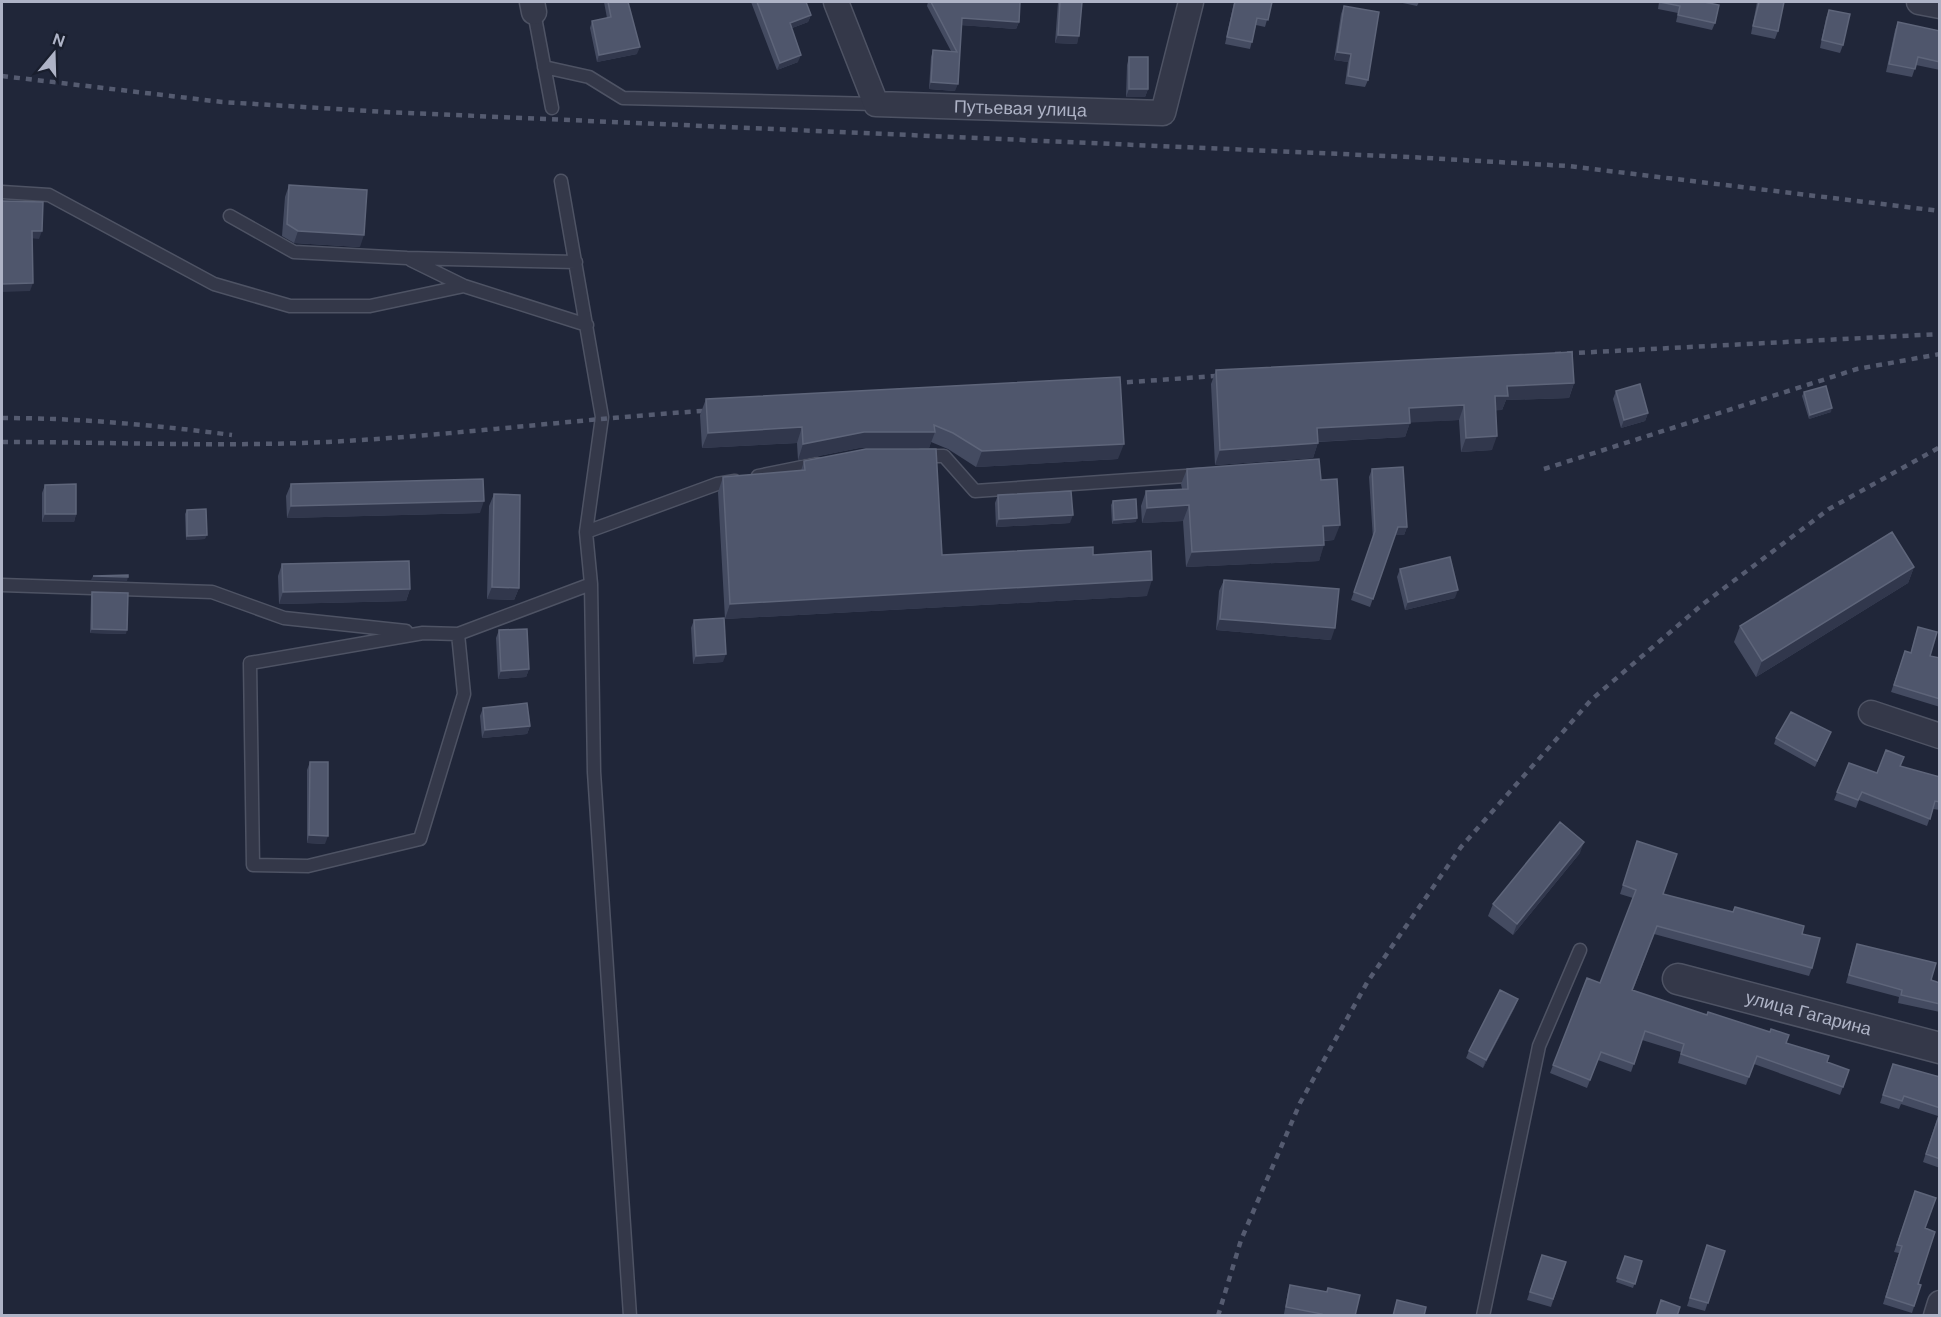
<svg xmlns="http://www.w3.org/2000/svg" width="1941" height="1317" font-family="'DM Sans',sans-serif">
	<rect width="100%" height="100%" fill="#202639"/>
	<g fill="none" stroke-linecap="round" stroke-linejoin="round">
		<defs>
			<path id="service" d="M534 12 552 108
				M544 67 589 77 623 98 876 104
				M561 181 602 417 586 532 591 584 594 772 630 1316
				M2 192 49 195 214 284 290 306H370L464 286
				M230 216 294 252 407 258 576 262
				M411 260 464 286 587 325
				M921 456H944L975 491 1200 475
				M758 476 817 464
				M586 532 717 484 735 481
				M2 585 212 592 284 618 406 631
				M458 634 464 694 420 839 308 866 253 865 250 663 423 633 458 634 591 584
				M1483 1316 1539 1046 1580 950"/>
			<g id="minor">
				<path d="M532 2 534 12"/>
				<path id="s1" d="M836 2 876 104 1163 113 1191 2"/>
				<path d="M1919 2 1940 6"/>
				<path d="M1871 713 1940 736"/>
				<path d="M1936 1316 1940 1303"/>
			</g>
			<g id="tertiary">
				<path id="s2" d="M1678 979 1940 1048"/>
			</g>
		</defs>
		<use href="#service" stroke="#4e5364" stroke-width="15"/>
		<use href="#minor" stroke="#4e5364" stroke-width="27"/>
		<use href="#tertiary" stroke="#4e5364" stroke-width="33"/>
		<use href="#service" stroke="#343849" stroke-width="12"/>
		<use href="#minor" stroke="#343849" stroke-width="24"/>
		<use href="#tertiary" stroke="#343849" stroke-width="30"/>
		<path stroke="#555b70" stroke-width="4.5" stroke-dasharray="6 6" stroke-linecap="butt" d="M2 76 222 102 386 112 1409 157 1568 166 1940 211
			M1555 354 1940 334
			M1103 384 1229 375
			M2 418C79 418 155 425 232 435
			M2 442C110 442 220 447 328 442 458 435 587 418 717 410
			M1544 469 1857 369 1940 354
			M1218 1316 1241 1240 1300 1103 1368 981 1461 847 1591 700 1703 604 1829 509 1940 447"/>
	</g>
	<path fill="#444b61" d="M604 2H628L637 54 597 62 590 28 592 21 607 18Z
		M751 2H806L811 15 808 22 792 28 798 62 777 70Z
		M928 2H1020L1019 22 1016 29 961 25 955 91 929 89 931 57 933 50 951 51 927 6Z
		M1058 2H1082L1077 44 1055 43Z
		M1234 2H1272L1265 27 1256 25 1250 49 1225 44Z
		M1398 2H1419L1417 6Z
		M1659 2H1704L1715 23 1712 30 1676 22 1678 13 1658 9Z
		M1757 2H1784L1778 31 1775 39 1751 34Z
		M1344 6 1368 80 1365 87 1345 84 1348 62 1334 60 1341 14Z
		M1829 10 1843 45 1840 53 1820 48 1826 18Z
		M1898 22 1940 31V70L1916 65 1912 77 1886 72 1895 30Z
		M1129 57 1148 89 1145 97H1126L1127 65Z
		M289 185 360 247 294 243 282 236 285 197Z
		M1216 370 1574 383 1569 398 1506 400 1502 410H1496L1492 450 1461 452 1459 420 1410 422 1405 437 1318 442 1313 458 1215 465 1211 384Z
		M1120 377 1118 459 976 467 948 449 931 442 929 448H859L798 460 797 443 702 448 700 415 706 399Z
		M1616 391 1648 413 1645 421 1621 428 1613 399Z
		M1804 392 1831 412 1809 419 1802 396Z
		M804 461 942 555H1093L1147 596 725 619 718 492 723 477 801 471Z
		M1187 469 1321 480 1334 540 1324 541 1319 561 1186 567 1183 521 1142 523 1141 506 1146 491 1182 489 1181 484Z
		M1372 469 1407 527 1404 535H1395L1370 607 1351 600 1373 539 1369 477Z
		M291 484 480 513 287 518 286 496Z
		M45 485 76 514 74 522H42V493Z
		M494 494 519 588 514 600 487 599 489 506Z
		M998 495 1070 523 996 527 995 503Z
		M1113 501 1136 522 1112 524 1111 505Z
		M187 510 205 539 186 540 185 514Z
		M282 564 410 589 406 601 279 604 278 576Z
		M1914 567 1908 583 1756 677 1734 642 1740 626Z
		M1400 569 1455 598 1405 610 1397 577Z
		M1224 580 1331 640 1216 630 1219 591Z
		M92 592 126 634 90 633 91 596Z
		M694 620 723 662 693 664 691 628Z
		M1918 627 1930 656 1940 658V707L1891 692 1905 651 1911 652Z
		M499 630 529 669 526 677 498 679 496 638Z
		M483 708 530 726 527 734 482 738 480 716Z
		M1831 732 1815 767 1774 744 1776 738Z
		M310 762 325 844 307 843V770Z
		M1849 763 1877 773 1900 766 1940 777V810L1933 809 1927 826 1859 800 1856 808 1834 800Z
		M1637 841 1663 894 1802 934 1812 968 1809 976 1654 934 1633 990 1786 1043 1827 1062 1849 1070 1840 1095 1754 1064 1746 1085 1678 1063 1681 1052 1642 1040 1631 1072 1598 1060 1587 1088 1550 1073 1587 978 1600 983 1633 898 1620 894Z
		M1580 853 1513 935 1488 916 1493 904Z
		M1857 944 1931 980 1940 983V1012L1898 1003 1899 997 1846 983Z
		M1515 1007 1483 1068 1466 1058 1469 1051Z
		M1893 1064 1940 1077V1168L1923 1162 1938 1116 1901 1104 1899 1109 1880 1103Z
		M1915 1191 1925 1228 1918 1284 1921 1285 1912 1313 1883 1304 1899 1253 1894 1252Z
		M1707 1245 1725 1251 1705 1311 1687 1306Z
		M1542 1255 1566 1262 1551 1307 1527 1300Z
		M1625 1256 1642 1261 1633 1288 1616 1282Z
		M1290 1285 1326 1292 1328 1288 1355 1316H1291L1284 1314 1288 1292Z"/>
	<path fill="#31374c" d="M811 15 808 22 787 30 790 23Z
		M962 18 1019 22 1016 29 959 25Z
		M1058 35 1079 36 1077 44 1055 43Z
		M640 47 637 54 597 62 599 55Z
		M1337 52 1351 54 1348 62 1334 60Z
		M801 55 798 62 777 70 780 63Z
		M931 82 958 84 955 91 929 89Z
		M1129 89H1148L1145 97H1126Z
		M32 231H42L39 239 29 238Z
		M298 231 364 235 360 247 294 243Z
		M33 283 30 291 2 292V284Z
		M1574 383 1569 398 1506 400 1502 410 1490 411 1495 396 1507 386Z
		M1464 405 1459 420 1404 423 1409 408Z
		M1832 408 1831 412 1809 419 1810 415Z
		M1648 413 1645 421 1621 428 1624 420Z
		M1410 423 1405 437 1312 442 1317 428Z
		M802 427 797 443 702 448 708 433Z
		M864 432H935L929 448H859L798 460 803 444Z
		M1497 436 1492 450 1461 452 1466 438Z
		M1318 443 1313 458 1215 465 1220 450Z
		M1124 444 1118 459 976 467 982 451Z
		M484 501 480 513 287 518 291 506Z
		M1189 505 1183 521 1142 523 1147 508Z
		M45 514H76L74 522H42Z
		M1073 515 1070 523 996 527 999 519Z
		M1137 518 1136 522 1112 524 1114 520Z
		M1340 525 1334 540 1318 541 1323 526Z
		M1398 527H1407L1404 535H1395Z
		M207 535 205 539 186 540 187 536Z
		M1324 545 1319 561 1186 567 1192 552Z
		M1914 567 1908 583 1756 677 1762 661Z
		M93 576 128 577 127 581 91 580Z
		M1152 580 1147 596 725 619 730 604Z
		M492 587 519 588 514 600 487 599Z
		M410 589 406 601 279 604 283 592Z
		M1458 590 1455 598 1405 610 1408 602Z
		M1220 619 1335 628 1331 640 1216 630Z
		M92 629 127 630 126 634 90 633Z
		M726 654 723 662 693 664 696 656Z
		M529 669 526 677 498 679 501 671Z
		M530 726 527 734 482 738 485 730Z
		M309 835 328 836 325 844 307 843Z
		M1584 842 1580 853 1513 935 1517 924Z
		M1518 999 1515 1007 1483 1068 1486 1060Z"/>
	<path fill="#4f566c" stroke="#5e657a" stroke-width="1.5" d="M608 2H628L640 47 599 55 592 21 611 17Z
		M757 2H806L811 15 790 23 801 55 780 63Z
		M931 2H1020L1019 22 962 18 958 84 931 82 933 50 957 52Z
		M1060 2H1082L1079 36 1058 35Z
		M1235 2H1272L1268 20 1257 18 1252 42 1227 37Z
		M1660 2H1704L1719 5 1715 23 1678 15 1680 6Z
		M1759 2H1784L1778 31 1753 26Z
		M1344 6 1379 12 1368 80 1348 76 1351 54 1337 52Z
		M1829 10 1850 14 1843 45 1822 40Z
		M1898 22 1940 31V62L1918 57 1915 69 1889 64Z
		M1129 57H1148V89H1129Z
		M289 185 367 190 364 235 298 231 287 224Z
		M2 201 43 202 42 231H32L33 283 2 284Z
		M1572 352 1574 383 1507 386 1508 396H1495L1497 436 1466 438 1464 405 1409 408 1410 423 1317 428 1318 443 1220 450 1216 370Z
		M1120 377 1124 444 982 451 953 433 934 425 935 432H864L803 444 802 427 708 433 706 399Z
		M1640 384 1648 413 1624 420 1616 391Z
		M1826 386 1832 408 1810 415 1804 392Z
		M866 449H936L942 555 1093 547V555L1151 551 1152 580 730 604 723 477 805 470 804 461Z
		M1319 459 1321 480 1337 479 1340 525 1323 526 1324 545 1192 552 1189 505 1147 508 1146 491 1188 489 1187 469Z
		M1403 467 1407 527H1398L1373 599 1354 592 1375 531 1372 469Z
		M483 479 484 501 291 506V484Z
		M76 484V514H45V485Z
		M1071 491 1073 515 999 519 998 495Z
		M494 494 520 495 519 588 492 587Z
		M1136 499 1137 518 1114 520 1113 501Z
		M206 509 207 535 187 536V510Z
		M1892 532 1914 567 1762 661 1740 626Z
		M1450 557 1458 590 1408 602 1400 569Z
		M409 561 410 589 283 592 282 564Z
		M128 575V577L93 576Z
		M1224 580 1339 589 1335 628 1220 619Z
		M92 592 128 593 127 630 92 629Z
		M724 618 726 654 696 656 694 620Z
		M1918 627 1937 632 1930 656 1940 658V699L1894 685 1905 651 1911 653Z
		M527 629 529 669 501 671 499 630Z
		M527 703 530 726 485 730 483 708Z
		M1791 712 1831 732 1817 761 1776 738Z
		M1886 750 1904 757 1900 766 1940 777V802L1935 801 1930 819 1862 792 1858 800 1837 792 1849 763 1877 773Z
		M310 762H328V836L309 835Z
		M1560 822 1584 842 1517 924 1493 904Z
		M1637 841 1677 854 1663 894 1733 912 1735 907 1804 926 1802 934 1820 938 1812 968 1657 926 1632 990 1707 1015 1708 1012 1770 1032 1771 1029 1789 1035 1786 1043 1829 1056 1827 1062 1849 1070 1843 1087 1757 1056 1749 1077 1681 1054 1684 1044 1645 1031 1634 1064 1601 1052 1590 1080 1553 1065 1587 978 1600 983 1636 890 1623 885Z
		M1857 944 1936 963 1931 980 1940 983V1004L1901 995 1902 990 1849 975Z
		M1500 990 1518 999 1486 1060 1469 1051Z
		M1893 1064 1940 1077V1108L1904 1096 1902 1101 1883 1095Z
		M1940 1113V1159L1926 1154Z
		M1915 1191 1936 1198 1925 1228 1935 1232 1918 1284 1921 1285 1914 1306 1886 1297 1902 1246 1897 1245Z
		M1707 1245 1725 1251 1708 1303 1690 1298Z
		M1542 1255 1566 1262 1553 1299 1530 1292Z
		M1625 1256 1642 1261 1635 1284 1617 1278Z
		M1290 1285 1327 1292 1328 1288 1360 1295 1355 1316H1322V1314L1286 1307Z
		M1397 1300 1426 1307 1424 1316H1393Z
		M1661 1300 1680 1307 1677 1316H1656Z"/>
	<g text-anchor="middle" stroke-width="4.5" stroke-linejoin="round" paint-order="stroke">
		<g font-size="18" fill="#aeb3c6" stroke="#191e2d">
			<text dy="6" stroke="none"><textPath href="#s1" startOffset="254">Путьевая улица</textPath></text>
			<text dy="6" stroke="none"><textPath href="#s2" startOffset="135">улица Гагарина</textPath></text>
		</g>
	</g>
	<rect width="1941" height="1317" fill="none" stroke="#aeb3c6" stroke-width="6"/>
	<g transform="translate(54 54) rotate(19)" stroke="#191e2d" stroke-width="4.5" paint-order="stroke">
	<path d="M0-4.5L10 22L0 15L-10 22Z" fill="#aeb3c6"/>
	<text y="-9" font-size="16" font-weight="bold" text-anchor="middle" fill="#aeb3c6">N</text>
	</g>
</svg>
